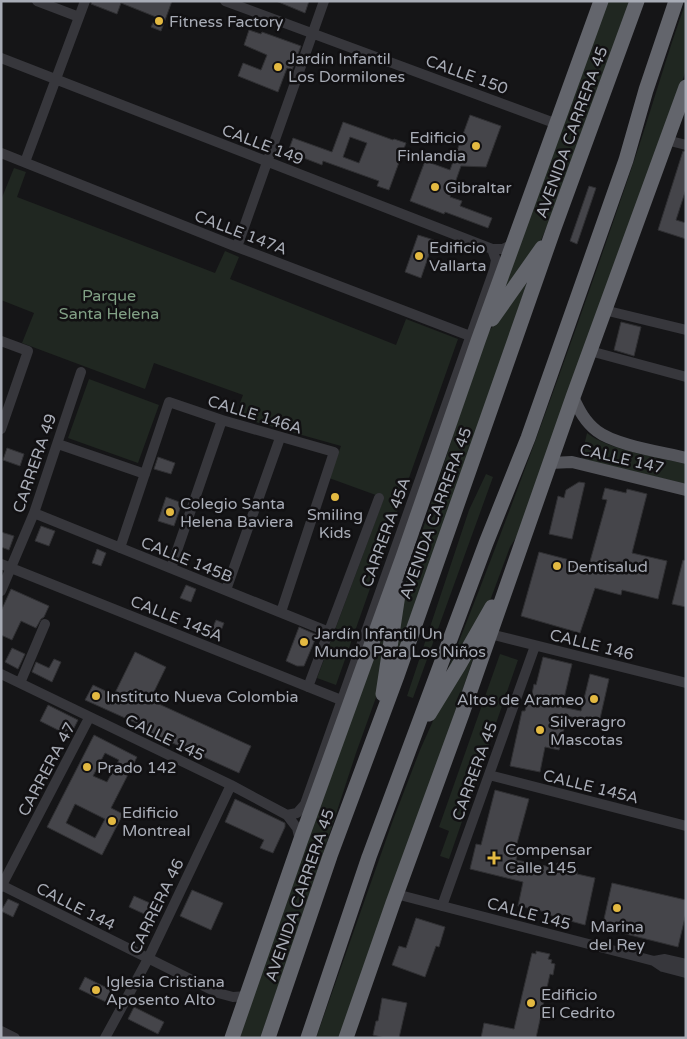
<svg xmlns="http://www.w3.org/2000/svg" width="687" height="1039" font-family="'Varela Round',sans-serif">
	<rect width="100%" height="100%" fill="#151517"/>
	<path fill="#202721" d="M606 1H631L556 205 539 245 497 305Z
		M686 2V70L678 93 523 527 510 547 491 598 472 636 446 674C513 507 574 337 632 167 651 112 666 56 686 2Z
		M14 168 26 172 17 197 215 273 225 251 239 257 230 279 396 345 406 319 458 339 336 685 317 678 384 498 329 478 341 446 235 416 243 395 154 363 145 389 22 343 34 313 1 300V200Z
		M530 274 486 404 394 663 406 581 485 337Z
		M89 379 159 405 138 463 68 438Z
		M587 433C608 450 658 457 686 464V484L581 459Z
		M486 474 493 477 413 698 407 696 469 510Z
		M392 604 378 692 356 753 298 930 260 1038H235Z
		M477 647 435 772 341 1038H316L393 820 420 750 441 703Z
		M500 654 518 660 449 859 440 856 449 831 439 827Z"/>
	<path fill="#45454a" stroke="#303033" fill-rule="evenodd" d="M92 1H172L161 31 151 27 156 17 121 3 117 14 91 4Z
		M276 1H309L305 13Z
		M249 30 261 34 262 32 301 46 292 70 287 68 278 92 238 76 243 63 261 70 267 55 244 45Z
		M470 115 501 126 486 167 461 166 450 197 462 201 460 206 492 218 488 228 445 212 444 214 410 201 425 161 450 170Z
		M343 122 393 140 394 139 406 143 389 190 377 186 379 181 323 161 322 165 288 152 293 138 332 152ZM350 137 367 143 359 163 343 157Z
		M683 151 686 152V189L676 220 686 223V239L658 230Z
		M589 186 596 188 577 244 570 241Z
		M418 235 434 240 421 278 405 272Z
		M621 322 641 327 634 356 614 350Z
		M7 448 24 454 20 466 3 460Z
		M158 457 175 463 171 474 154 469Z
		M579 482 585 483 572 539 549 534 558 496 564 498 566 490Z
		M605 488 626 493 627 489 647 494 632 553 667 561 658 599 622 590 621 595 595 588 580 633 521 616 539 552 589 565 607 500 602 499Z
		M166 497 182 503 174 526 158 521Z
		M41 526 55 531 49 546 35 541Z
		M1 532 14 536 9 550 1 547Z
		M97 549 106 553 101 566 92 563Z
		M683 560 686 561V607L672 604Z
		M186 585 196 589 191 602 180 598Z
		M11 589 49 606 44 617 41 619 36 628 21 621 12 640 1 635V611Z
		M216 620 224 623 219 636 211 632Z
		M299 627 317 635 304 666H297L286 661Z
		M12 648 25 654 18 669 5 662Z
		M135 652 166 667 150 700 251 746 239 773 144 730 145 727 85 700 93 685 114 695Z
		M543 657 572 664 562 707 581 711 590 674 609 679 599 723 567 716 559 750 545 747 540 772 510 766 522 711H525L528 698 531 699 534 684 536 685Z
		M54 659 61 662 52 682 32 672 36 662 49 668Z
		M48 705 78 720 70 736 40 721Z
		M94 735 137 757 111 808 123 814 102 855 47 827ZM105 753 119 760 107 782 93 776ZM75 804 105 819 95 838 66 823Z
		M495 790 529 799 516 847 519 848 516 860 556 868 557 863 578 868 577 874 595 878 585 925 545 914 546 912 518 906 523 882 470 869 476 844 481 845Z
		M235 799 285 823V827L273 853 260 848 264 840 225 822Z
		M612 883 686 900V913L678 947 602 928Z
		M192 890 223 903 211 930 180 916Z
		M134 896 159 907 153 918 129 907Z
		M8 899 19 904 13 917 1 911Z
		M416 918 445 927 439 947 436 946 425 977 392 965 399 946 406 948Z
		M536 951 550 954 548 959 552 960 551 963 555 964 553 975 550 974 536 1038H481L484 1023 514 1029 532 953 536 954Z
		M85 977 113 991 108 1003 79 989Z
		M382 998 407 1003 399 1038H385L373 1035 376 1021H378Z
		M134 1007 164 1022 158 1034 128 1019Z"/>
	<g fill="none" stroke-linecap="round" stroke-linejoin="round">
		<path stroke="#37373c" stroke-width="10" d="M37 1 79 17
			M225 1 557 124
			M1 58 492 249H503L513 244
			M666 140 686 145
			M1 153 237 247 470 336
			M25 162 85 1
			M237 247 324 1
			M604 310 686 330
			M1 341 28 351 1 429
			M590 351 686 377
			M58 444 145 474
			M34 513 329 632
			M120 548 169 402 222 420 334 452 281 612
			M1 564 341 700
			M171 568 222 420
			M226 590 280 438
			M1 591 34 513 81 372
			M490 634 686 683
			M1 674 231 785 287 815 297 828 300 841
			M20 683 45 624
			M308 687 379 498
			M489 775 686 826
			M287 815 297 813 305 804 494 270 496 260 492 249
			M1 885 218 993 233 997 247 996
			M1 887 89 718
			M396 894 654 961 663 967 686 973
			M442 906 535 646
			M654 961 665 959 686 964
			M1 1031 15 1038
			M105 1038 148 959 231 785"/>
		<path stroke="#53545a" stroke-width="12" d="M573 397C579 410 585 422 597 431 615 445 662 452 686 458
			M550 463 572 462 686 490"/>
		<path stroke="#63656c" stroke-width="15" d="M492 319 542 248
			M383 694 399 588
			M429 714 459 665 492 607
			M232 1038 300 842 403 557 478 341 601 1
			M268 1038 330 856 397 676 554 228 637 1
			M308 1038 369 857 486 543 528 438 626 160 646 90 676 1
			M346 1038 393 903 462 714 573 397 686 87"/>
	</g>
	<g fill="#e3b941" stroke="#111012" stroke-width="2">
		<circle cx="159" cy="21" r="5"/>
		<circle cx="278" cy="67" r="5"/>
		<circle cx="476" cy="146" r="5"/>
		<circle cx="435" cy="187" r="5"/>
		<circle cx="419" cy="256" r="5"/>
		<circle cx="335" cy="497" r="5"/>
		<circle cx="170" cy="512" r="5"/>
		<circle cx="557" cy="566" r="5"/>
		<circle cx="304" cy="642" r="5"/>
		<circle cx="96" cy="696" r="5"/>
		<circle cx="594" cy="699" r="5"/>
		<circle cx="540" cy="730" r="5"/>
		<circle cx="87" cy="767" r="5"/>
		<circle cx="112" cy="821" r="5"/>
		<path d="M491.5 850.5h5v5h5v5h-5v5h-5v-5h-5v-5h5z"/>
		<circle cx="617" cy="908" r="5"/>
		<circle cx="96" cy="990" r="5"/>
		<circle cx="531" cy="1003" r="5"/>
	</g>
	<g text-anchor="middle" stroke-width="5" stroke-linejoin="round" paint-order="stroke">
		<g font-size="16" fill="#a8acb6" stroke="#111012" text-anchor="start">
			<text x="169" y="27">Fitness Factory</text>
			<text x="288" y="64">Jardín Infantil<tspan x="288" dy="18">Los Dormilones</tspan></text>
			<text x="466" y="143" text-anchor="end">Edificio<tspan x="466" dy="18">Finlandia</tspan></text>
			<text x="445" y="193">Gibraltar</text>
			<text x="429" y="253">Edificio<tspan x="429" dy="18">Vallarta</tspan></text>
			<text x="180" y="509">Colegio Santa<tspan x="180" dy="18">Helena Baviera</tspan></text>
			<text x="335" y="520" text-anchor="middle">Smiling<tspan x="335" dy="18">Kids</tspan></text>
			<text x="567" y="572">Dentisalud</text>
			<text x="314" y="639">Jardín Infantil Un<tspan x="314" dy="18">Mundo Para Los Niños</tspan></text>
			<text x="106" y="702">Instituto Nueva Colombia</text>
			<text x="584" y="705" text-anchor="end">Altos de Arameo</text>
			<text x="550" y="727">Silveragro<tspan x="550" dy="18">Mascotas</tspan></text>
			<text x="97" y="773">Prado 142</text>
			<text x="122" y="818">Edificio<tspan x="122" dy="18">Montreal</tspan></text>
			<text x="505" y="855">Compensar<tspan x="505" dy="18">Calle 145</tspan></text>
			<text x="617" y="932" text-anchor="middle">Marina<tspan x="617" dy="18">del Rey</tspan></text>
			<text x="106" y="987">Iglesia Cristiana<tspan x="106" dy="18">Aposento Alto</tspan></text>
			<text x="541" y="1000">Edificio<tspan x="541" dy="18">El Cedrito</tspan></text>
		</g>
		<g font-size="16" fill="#a8acb6" stroke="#111012">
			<text transform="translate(467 74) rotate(20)" y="6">CALLE 150</text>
			<text transform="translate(571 132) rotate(-70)" y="6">AVENIDA CARRERA 45</text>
			<text transform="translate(263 144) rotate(21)" y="6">CALLE 149</text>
			<text transform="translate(241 232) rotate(21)" y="6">CALLE 147A</text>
			<text transform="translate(255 414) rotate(17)" y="6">CALLE 146A</text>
			<text transform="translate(622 458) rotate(13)" y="6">CALLE 147</text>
			<text transform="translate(34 463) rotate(-71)" y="6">CARRERA 49</text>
			<text transform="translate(435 513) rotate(-70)" y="6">AVENIDA CARRERA 45</text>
			<text transform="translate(385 532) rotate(-70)" y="6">CARRERA 45A</text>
			<text transform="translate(187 559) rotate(22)" y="6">CALLE 145B</text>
			<text transform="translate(177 618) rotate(22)" y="6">CALLE 145A</text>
			<text transform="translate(592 644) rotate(14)" y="6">CALLE 146</text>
			<text transform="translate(165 737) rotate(26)" y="6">CALLE 145</text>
			<text transform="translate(46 769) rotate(-62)" y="6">CARRERA 47</text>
			<text transform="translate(474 771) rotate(-70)" y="6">CARRERA 45</text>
			<text transform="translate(591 786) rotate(14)" y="6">CALLE 145A</text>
			<text transform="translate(299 895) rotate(-71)" y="6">AVENIDA CARRERA 45</text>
			<text transform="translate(76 906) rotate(27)" y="6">CALLE 144</text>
			<text transform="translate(156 906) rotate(-64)" y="6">CARRERA 46</text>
			<text transform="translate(529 913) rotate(15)" y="6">CALLE 145</text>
		</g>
		<g font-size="16" fill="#81a085" stroke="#111012">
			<text x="109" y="301">Parque<tspan x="109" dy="18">Santa Helena</tspan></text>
		</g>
	</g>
	<rect width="687" height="1039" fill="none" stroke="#a8acb6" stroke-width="5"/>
</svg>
